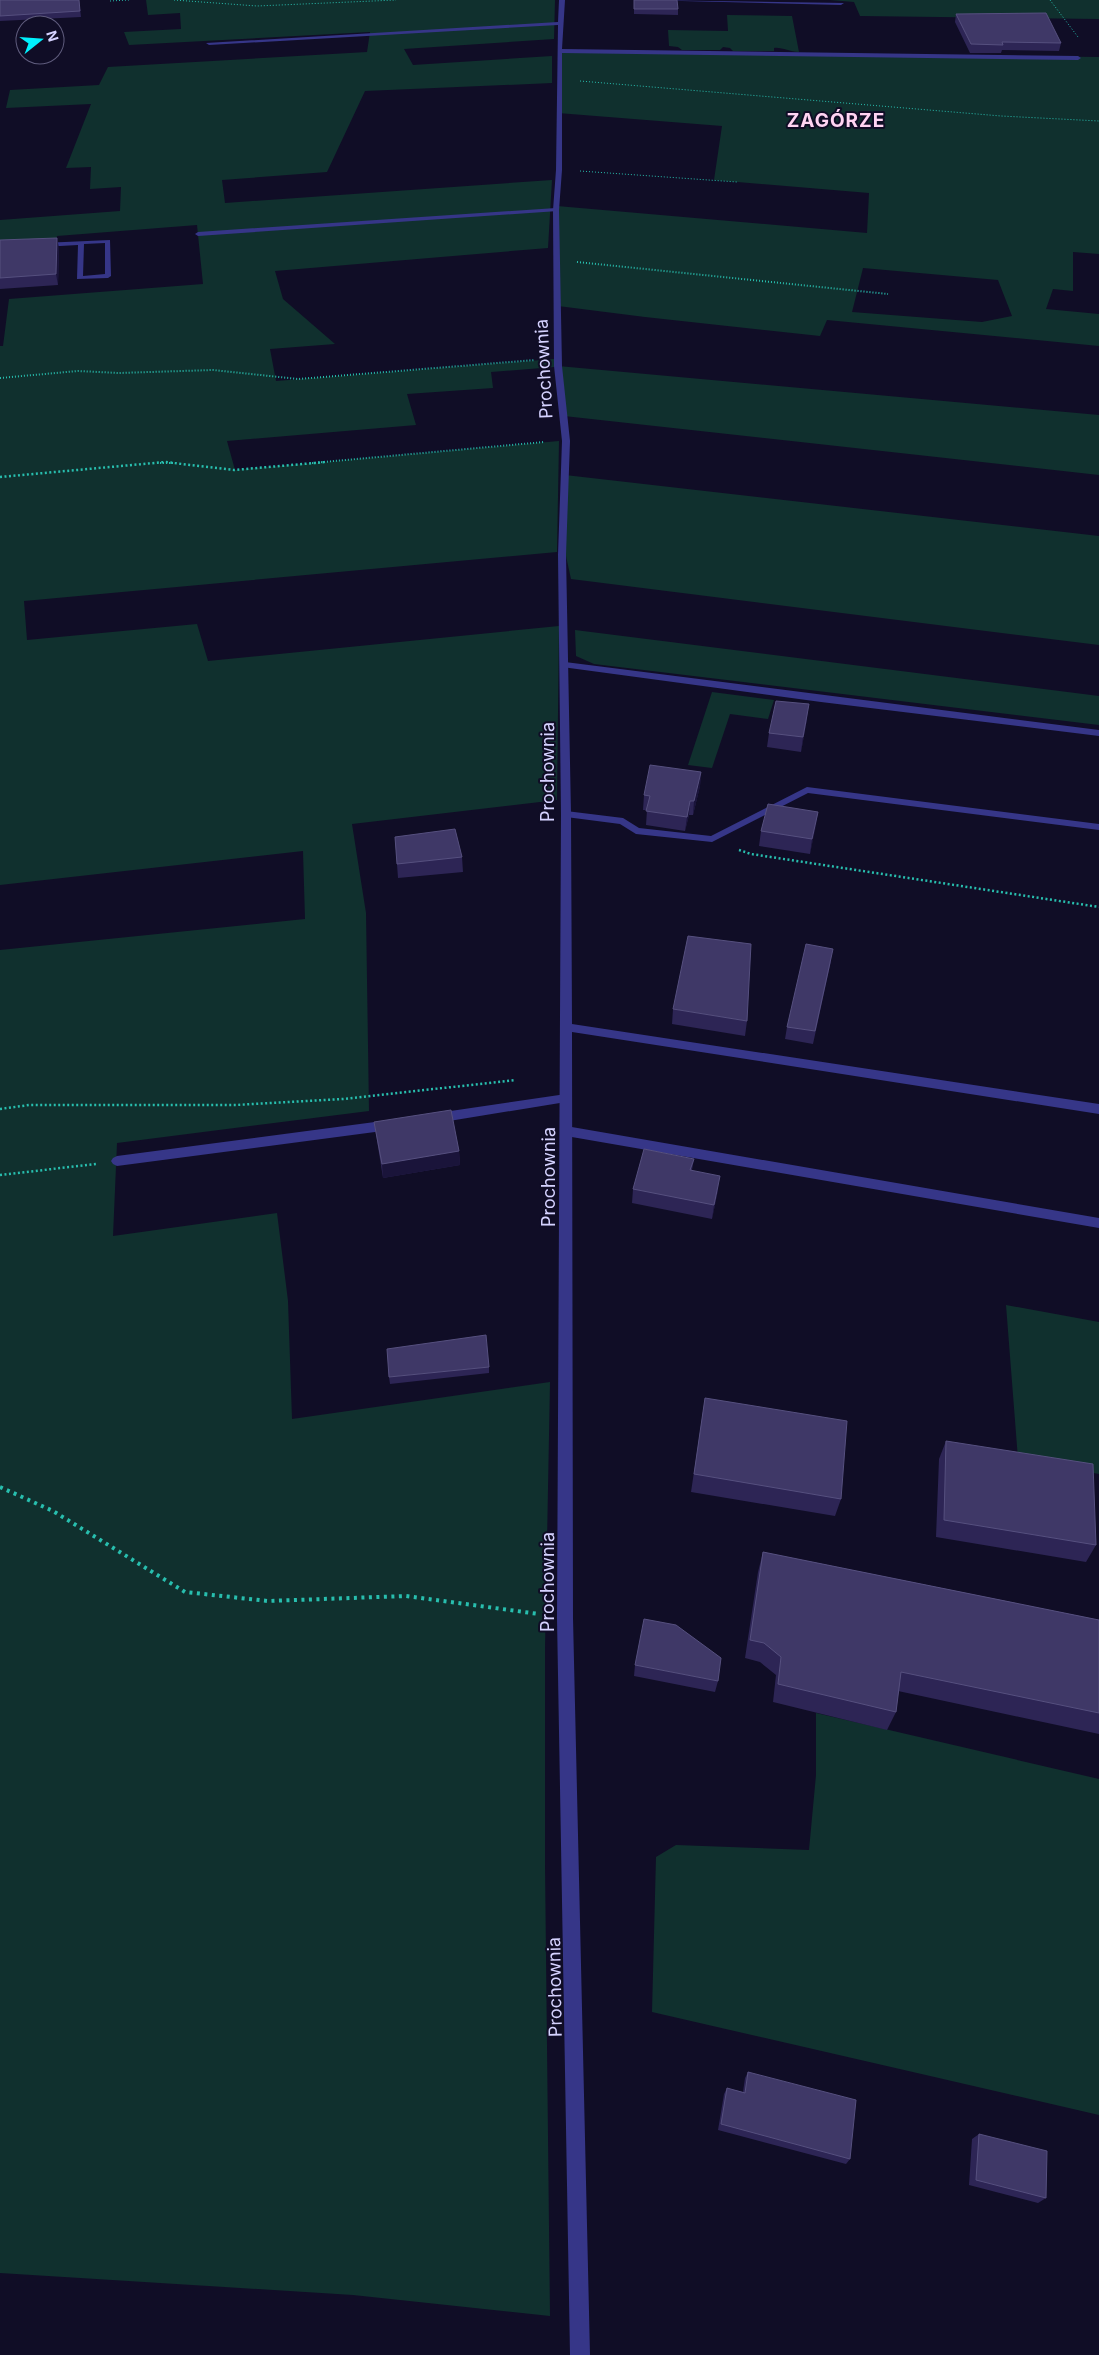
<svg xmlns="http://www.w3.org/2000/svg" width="1099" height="2355" font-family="Inter,sans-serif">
	<rect width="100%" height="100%" fill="#100d26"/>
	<path fill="#10302e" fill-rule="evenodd" d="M146 0H555L554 39 404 49 413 65 552 56V83L365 91 327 172 222 180 225 203 552 180 548 248 275 271 283 299 335 344 270 349 276 381 554 359V367L491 372 493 388 407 394 416 425 227 441 235 470 559 441 557 552 24 601 27 640 197 624 208 661 559 626 557 800 352 824 366 913 369 1111 117 1143 113 1236 277 1213 288 1301 292 1419 550 1382 545 1649V1865L550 2316 353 2295 0 2273V950L305 919 303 851 0 885V346H3L9 299 203 284 197 225 57 236 56 241 0 245V220L120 211 121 187 90 189 91 167 66 168 91 104 6 108 10 90 99 85 108 67 367 52 370 32 129 45 124 32 181 29 180 13 148 15Z
		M830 0H1099V19L860 16 854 2Z
		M727 15 792 16 799 52C789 52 782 47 774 48V51H733L730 48 723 47 720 50H682L678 47 669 46 668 30 728 31Z
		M559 51 1099 57V254L1073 252V291L1053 289 1046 309 1099 314V346L827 320 820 336 645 317 558 306 557 206 867 233 869 193 714 180 722 126 558 113ZM863 268 998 280 1012 316 982 322 852 312Z
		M558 366 1099 415V475L564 416Z
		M565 475 1099 536V645L571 579 562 538Z
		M575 630 1099 696V725L594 664 576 656Z
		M712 692 774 700 768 719 730 714 712 768 688 765Z
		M1006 1305 1099 1322V1474L1018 1459Z
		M816 1713 1099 1779V2115L652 2012 656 1857 676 1845 809 1850 816 1775Z"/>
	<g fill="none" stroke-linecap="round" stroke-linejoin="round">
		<path stroke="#28beae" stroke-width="1" stroke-dasharray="1 2" stroke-linecap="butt" d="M174 0 257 6 396 0
			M1050 0 1078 37
			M110 1 129 0
			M580 81 1001 116 1099 121
			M580 171 737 182"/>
		<path stroke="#28beae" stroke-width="2" stroke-dasharray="1 2" stroke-linecap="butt" d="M577 262 888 294
			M0 378 78 371 119 373 213 370 298 379 535 360
			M157 463H173
			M312 463 544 442"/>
		<path stroke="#28beae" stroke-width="2.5" stroke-dasharray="2 2.5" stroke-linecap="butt" d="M0 477 165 462 234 470 326 462
			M739 850 751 854 1099 907
			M0 1109 29 1105H236L343 1099 516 1080
			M0 1175 96 1164"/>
		<path stroke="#28beae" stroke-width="4" stroke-dasharray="3 4.5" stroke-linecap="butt" d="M0 1487 53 1511 185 1592 268 1601 406 1596 539 1614"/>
		<path fill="#363688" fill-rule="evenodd" d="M641 0 844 3 841 5Z
			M556 208 558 211 198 236 195 234 198 232Z
			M110 240 111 276 108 278 77 279 78 245 42 247 39 245 42 243ZM105 243V274L83 276 84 244Z
			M565 662 1099 730V736L821 702 562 667V663Z
			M807 787 1099 824V830L808 793 712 842 636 834 620 824 566 817 561 814 566 811 623 818 639 828 711 836Z
			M566 1094 572 1098 566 1102 437 1123 431 1118 437 1113Z
			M390 1120 396 1125 390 1130 117 1166 113 1164 111 1161 113 1158 117 1156Z
			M566 1126 1099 1218V1228L566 1136 560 1131Z"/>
		<path fill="#363688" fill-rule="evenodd" d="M559 0H565L562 49 1078 56 1081 58 1078 60 562 53V170L559 210 562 366 570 441 566 555 571 814 572 1024 1099 1104V1114L572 1032 573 1618 590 2355H570L557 1618 561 814 558 555 562 441 554 366 553 210 556 170 558 25 209 45 206 43 558 22Z"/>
	</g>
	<path fill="#2d2555" d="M0 0H79L81 17 0 21Z
		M634 0 678 9V15L634 14Z
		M956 14 1061 43 1059 51 1002 50 1001 53H970L955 22Z
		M0 240 59 248 58 285 0 289Z
		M807 719 801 752 767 747 769 733Z
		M701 772 700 786 693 815H689L685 831 646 825 647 810H643L644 795Z
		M818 812 810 854 759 846 761 831Z
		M395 837 462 857 463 872 398 878Z
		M831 961 813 1044 785 1039 787 1027Z
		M673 1009 747 1021 745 1036 672 1024Z
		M374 1122 459 1151 460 1165 383 1178Z
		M694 1159 692 1170 718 1190 712 1219 632 1203 633 1189Z
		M489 1367V1373L390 1384 389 1377Z
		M705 1398 841 1499 835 1516 691 1492Z
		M946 1441 1096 1545 1086 1562 936 1537 939 1459Z
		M763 1552 1099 1620V1734L898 1691 896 1712 887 1730 773 1702 776 1675 760 1662 745 1658 758 1572Z
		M635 1665 718 1681 715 1692 634 1676Z
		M748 2072 850 2159 846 2164 718 2130 724 2094 727 2088 743 2092 745 2078Z
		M979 2134 1046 2198 1038 2203 969 2185 972 2139Z"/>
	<path fill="#1a143a" d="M57 238 59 248 58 285 56 274Z
		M809 704 807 719 801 752 803 737Z
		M701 772 700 786 693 815 694 801Z
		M690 801 689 815 685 831 687 817Z
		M818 812 816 826 810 854 812 839Z
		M459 1151 460 1165 383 1178 382 1164Z
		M720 1176 718 1190 712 1219 714 1205Z"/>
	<path fill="#3f3867" stroke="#56507f" d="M0 0H79L80 11 0 16Z
		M634 0H677L678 9H634Z
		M1046 13 1061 43 1002 42 1003 45 971 44 956 14Z
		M57 238 56 274 0 278V240Z
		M776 701 809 704 803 737 769 733Z
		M650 765 701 772 694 801H690L687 817 646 811 650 796 644 795Z
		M768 804 818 812 812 839 761 831Z
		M455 829 462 857 397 864 395 837Z
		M688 936 751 944 747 1021 673 1009Z
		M806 944 833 949 815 1031 787 1027Z
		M451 1110 459 1151 382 1164 374 1122Z
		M644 1149 694 1159 690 1170 720 1176 714 1205 633 1189Z
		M486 1335 489 1367 389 1377 387 1349Z
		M705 1398 847 1421 841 1499 694 1474Z
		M946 1441 1093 1464 1096 1545 944 1520Z
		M763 1552 1099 1620V1713L901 1672 896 1712 778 1684 781 1657 764 1643 750 1640Z
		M644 1619 676 1625 721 1658 718 1681 635 1665Z
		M748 2072 856 2100 850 2159 721 2124 727 2088 745 2093Z
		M979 2134 1047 2151 1046 2198 976 2180Z"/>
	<g text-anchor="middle" stroke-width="4" stroke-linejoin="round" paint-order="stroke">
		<g font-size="18" fill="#d5d2ff" stroke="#100d26">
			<text transform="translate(544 369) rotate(-93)" y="6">Prochownia</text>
			<text transform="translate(548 772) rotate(-90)" y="6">Prochownia</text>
			<text transform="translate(549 1177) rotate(-90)" y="6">Prochownia</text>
			<text transform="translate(548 1582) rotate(-90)" y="6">Prochownia</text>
			<text transform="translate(555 1987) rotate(-91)" y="6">Prochownia</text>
		</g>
		<g font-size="19" font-weight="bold" letter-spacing="1" fill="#ffd4f2" stroke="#100d26">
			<text x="836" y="127">ZAGÓRZE</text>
		</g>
	</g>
	<g transform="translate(40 40) rotate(73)"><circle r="24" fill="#100d26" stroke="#5f5c7d"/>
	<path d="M0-4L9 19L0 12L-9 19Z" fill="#00f0fd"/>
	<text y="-8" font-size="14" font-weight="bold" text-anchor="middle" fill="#d5d2ff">N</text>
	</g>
</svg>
